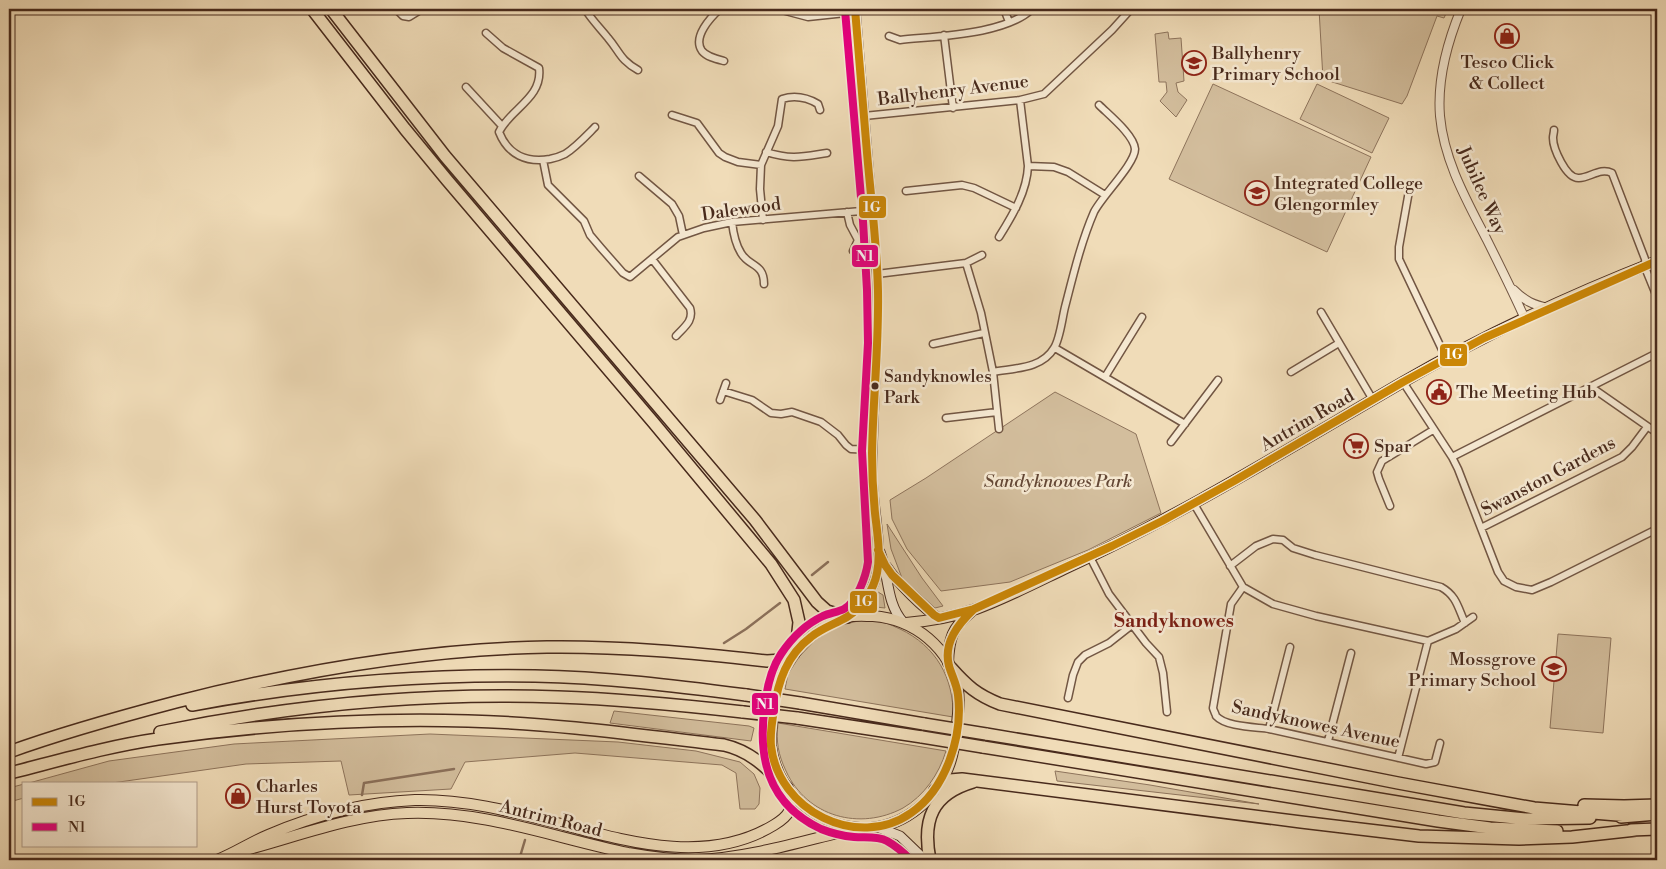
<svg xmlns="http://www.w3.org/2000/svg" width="1666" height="869" font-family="'Libre Bodoni',serif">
	<rect width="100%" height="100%" fill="#f0dcb8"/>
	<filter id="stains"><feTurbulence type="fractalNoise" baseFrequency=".004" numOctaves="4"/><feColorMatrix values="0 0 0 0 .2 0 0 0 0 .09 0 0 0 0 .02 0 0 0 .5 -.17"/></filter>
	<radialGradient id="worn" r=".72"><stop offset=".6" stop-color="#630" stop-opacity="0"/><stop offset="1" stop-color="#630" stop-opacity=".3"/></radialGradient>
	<path fill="#d3be9d" stroke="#8e745c" d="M1319 9H1448L1444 18 1437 16 1407 96 1402 104 1323 79Z
		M1168 32 1169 39 1181 38 1184 81 1176 83 1178 92 1187 100 1176 117 1160 101 1167 92 1166 82H1159L1155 34Z
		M1213 84 1371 157 1327 252 1169 179Z
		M1317 84 1389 118 1372 153 1300 119Z
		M1055 392 1136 434 1161 513 1088 550 1010 582 941 591 907 549 892 519 890 500 926 478Z
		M887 524 922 578 943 606 935 608 902 578 891 549Z
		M878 592 883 595 885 608 867 606Z
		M862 620C870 621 878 621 885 623 890 624 895 627 900 629 936 646 954 678 953 717L785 689 788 674 799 657 814 641 834 627Z
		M1558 634 1611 638 1603 733 1550 728Z
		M614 711 749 726 754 728 751 741 610 723Z
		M778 723 946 751C939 774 924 796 903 808 860 831 807 817 786 771 778 754 776 742 778 723Z
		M430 734 618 742 696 751 740 762 754 774 760 788 759 804 755 809H740L736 773 722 765 575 753 465 762 451 789 349 795 341 761 246 764 112 783H29L109 761 234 744Z
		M1055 771 1150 785 1259 804 1057 781Z
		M24 784V798L9 802V788Z"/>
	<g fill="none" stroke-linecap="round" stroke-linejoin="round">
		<path stroke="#8b705a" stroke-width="2.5" d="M812 575 828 562
			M724 643 746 629 780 603
			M362 795 364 783 454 769
			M519 860 525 840"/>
		<defs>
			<path id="minor" d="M396 9 403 16 409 17 422 9
				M585 9C591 19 600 28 608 38 620 52 620 60 638 70
				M720 9C711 17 692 37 702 51 707 57 716 59 724 61
				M778 9 808 17 855 12
				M1004 9 1009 22
				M486 33 503 48 539 68C543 98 510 109 499 132 508 155 527 163 550 159 555 158 561 156 565 154 576 147 586 136 595 127
				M944 35 953 108
				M889 36 900 40C936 36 1005 35 1032 9
				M466 87 502 126
				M672 115 697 123 719 153 725 157 738 162 761 165
				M864 116 1020 100 1044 94 1112 30 1131 9
				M1554 130C1554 133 1553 135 1553 138 1553 148 1566 179 1579 178 1590 178 1600 167 1612 173L1645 259 1646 270 1657 297
				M766 152C792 160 801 157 827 153
				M543 160 548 185 584 221 590 235 601 248 623 273 630 277 678 237 704 228 732 222 873 210
				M1028 166 1054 167 1068 172 1105 195
				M639 176 672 204 679 216 683 235
				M906 191 962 185 974 188 1016 208
				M1409 191 1399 247V259L1446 358
				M847 212 850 225 858 240 853 251
				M763 220 760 189 761 165 778 126 782 99C795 95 806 97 818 104L820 110
				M732 222C733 231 736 245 741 253 749 267 764 263 764 284
				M999 237C1012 216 1027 192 1028 166L1020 100
				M652 259 690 308C694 321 684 327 676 336
				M966 263 981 313 993 372 999 429
				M877 274 966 263 982 255
				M1321 312 1373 400
				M933 344 984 333
				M1055 348 1185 424
				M993 372C1014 368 1042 369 1054 348 1060 339 1062 319 1065 307 1073 276 1081 242 1094 212 1102 196 1135 164 1135 149 1134 135 1109 115 1099 105
				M1291 372 1339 343
				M1105 377 1142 317
				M1403 382 1452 457 1458 469 1498 572 1504 581 1516 587 1532 590 1551 582 1657 529
				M1591 387 1657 433
				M723 391 752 400 771 413 781 414 792 412 821 422 838 435 846 445 851 449 872 450
				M720 400 726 383
				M946 418 997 412
				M1171 442 1218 380
				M1452 457 1657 353
				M1194 504 1243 587 1273 604 1316 616 1428 641 1456 629 1473 617
				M1390 506 1379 479 1377 472 1382 461 1433 430
				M1481 528 1622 457 1632 447 1647 427
				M1090 557 1109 594 1146 643 1159 657 1163 673 1167 712
				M1230 566 1256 546 1273 539 1283 540 1293 548 1315 555 1441 587C1457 596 1458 608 1465 623
				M1243 587 1231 604 1213 708C1213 709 1216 715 1216 716 1226 727 1255 727 1269 729L1426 764 1435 762 1440 743
				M1068 698 1073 675 1078 662 1085 655 1109 643 1132 625
				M1269 729 1290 647
				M1328 741 1351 653
				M1398 758 1428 641"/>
			<path id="tertiary" d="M1461 9C1447 43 1437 79 1440 116 1444 161 1467 201 1487 240 1500 266 1513 292 1525 319
				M1514 290C1525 301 1533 305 1549 308"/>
			<path id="secondary" d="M880 552C889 575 886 603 903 622
				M887 567C897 582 924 610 939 618
				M850 617C862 603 874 590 877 572 882 539 872 505 872 472 872 406 879 340 877 274L855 9
				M877 827 900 836 925 860"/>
			<path id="primary" d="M906 623C929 621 953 617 976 609 1006 598 1035 583 1064 569 1182 515 1291 447 1403 382 1484 335 1570 295 1657 261
				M948 663C949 638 952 628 971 612
				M234 853C291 839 348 815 407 813 483 810 555 838 628 853 650 857 673 860 696 860 751 858 805 840 858 828
				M217 860C235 853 251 842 268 835 315 815 364 802 415 800 463 799 510 811 557 823 626 841 707 866 774 825 789 816 794 809 789 791"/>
			<path id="trunk" d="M873 616C914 619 951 648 958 690 960 703 958 717 956 731 955 743 953 756 948 768 934 803 899 830 860 828 814 825 777 792 771 746 770 734 772 723 773 712 775 702 775 692 779 682 789 651 815 626 847 617 855 615 865 616 873 616Z"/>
			<path id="motorway" d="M312 9 405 129 447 180 653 422 771 564 794 600 799 622 796 650
				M331 9 445 156 755 520 817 602 827 611 847 617
				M951 668C967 686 977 695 1000 704L1398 783 1534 808 1629 816
				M800 703 924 724
				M192 705C305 684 419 674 535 676 605 677 676 686 746 695
				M797 718 922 737
				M160 732C291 705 424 692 558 697 620 699 681 705 743 712
				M986 734 1464 813 1526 819 1590 818
				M983 747 1438 821 1490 828 1557 831
				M9 752C64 732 119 717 176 702 298 671 421 649 547 647 621 646 694 653 767 661L782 660 794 653
				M14 772C61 760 109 746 158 739 260 725 364 718 468 721 553 723 639 735 724 745 751 751 768 769 787 788
				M935 790 950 780 962 779 1301 822 1419 836 1519 839 1572 837 1636 830
				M1584 805 1624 806 1657 805
				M1621 817 1657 814
				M1631 830 1657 829
				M930 860C922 820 932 794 973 782"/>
		</defs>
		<use href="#minor" stroke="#725643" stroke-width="9"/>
		<use href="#tertiary" stroke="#725643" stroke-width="10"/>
		<use href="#secondary" stroke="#482a1c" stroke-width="11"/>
		<use href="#primary" stroke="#482a1c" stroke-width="12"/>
		<use href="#trunk" stroke="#482a1c" stroke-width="12"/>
		<use href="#motorway" stroke="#482a1c" stroke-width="14"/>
		<use href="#minor" stroke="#f5e8d1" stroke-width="6"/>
		<use href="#tertiary" stroke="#f5e8d1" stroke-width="8"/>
		<use href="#secondary" stroke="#f5e8d1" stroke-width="9"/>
		<use href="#primary" stroke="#f0dcb8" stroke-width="10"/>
		<use href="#trunk" stroke="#f0dcb8" stroke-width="10"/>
		<use href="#motorway" stroke="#f0dcb8" stroke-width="11"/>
		<defs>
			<path id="motorway-bridge" d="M746 695 800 703
				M743 712 797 718
				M924 724 986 734
				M922 737 983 747"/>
		</defs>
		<use href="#motorway-bridge" stroke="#482a1c" stroke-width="14" stroke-linecap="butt"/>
		<use href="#motorway-bridge" stroke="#f0dcb8" stroke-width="11"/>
		<defs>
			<path id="bus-1" d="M855 9C859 57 863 105 867 153 871 199 877 245 878 291 879 345 873 399 872 453 872 473 873 493 875 513 877 532 881 553 877 573 874 589 862 608 847 617 835 624 822 628 811 637 787 655 778 681 774 710 772 721 770 734 771 746 778 810 857 851 911 813 946 789 963 736 958 695 957 685 952 676 949 666 943 643 958 624 974 609
				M878 550 885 565 892 575 934 615 939 618 974 609 1112 546 1162 521 1234 481 1403 382 1484 338 1657 261"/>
			<path id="bus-2" d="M845 10 863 221 867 290 868 343 862 451 868 562C866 576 857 602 844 609 838 612 830 613 823 616 806 624 791 639 781 654 771 669 767 687 765 705 757 758 768 804 821 829 831 833 843 836 854 837 865 838 877 836 887 841 896 846 904 853 911 860"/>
		</defs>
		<use href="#bus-1" stroke="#f5e8d1" stroke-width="11"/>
		<use href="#bus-2" stroke="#f5e8d1" stroke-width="11"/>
		<use href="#bus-1" stroke="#cb8707" stroke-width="8"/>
		<use href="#bus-2" stroke="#e5007d" stroke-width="8"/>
	</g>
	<defs>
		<symbol id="shop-ring" viewBox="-11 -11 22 22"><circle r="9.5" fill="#f5e8d1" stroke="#8f2418" stroke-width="1.5"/><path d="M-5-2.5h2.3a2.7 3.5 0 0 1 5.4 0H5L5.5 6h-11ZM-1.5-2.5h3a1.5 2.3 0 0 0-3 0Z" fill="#8f2418"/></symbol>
		<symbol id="school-ring" viewBox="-11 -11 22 22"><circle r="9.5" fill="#f5e8d1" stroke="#8f2418" stroke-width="1.5"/><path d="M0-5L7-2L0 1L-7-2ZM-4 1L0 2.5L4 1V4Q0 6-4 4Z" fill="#8f2418"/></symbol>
		<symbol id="civic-ring" viewBox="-11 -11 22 22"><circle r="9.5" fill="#f5e8d1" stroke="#8f2418" stroke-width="1.5"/><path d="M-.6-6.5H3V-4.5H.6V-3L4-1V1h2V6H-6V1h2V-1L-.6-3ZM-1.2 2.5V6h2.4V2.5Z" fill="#8f2418"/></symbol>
		<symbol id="supermarket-ring" viewBox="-11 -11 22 22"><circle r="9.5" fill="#f5e8d1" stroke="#8f2418" stroke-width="1.5"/><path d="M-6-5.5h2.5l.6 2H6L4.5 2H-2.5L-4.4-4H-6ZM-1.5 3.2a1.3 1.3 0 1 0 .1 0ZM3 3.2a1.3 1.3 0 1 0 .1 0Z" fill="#8f2418"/></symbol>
	</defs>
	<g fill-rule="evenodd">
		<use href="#shop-ring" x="1493" y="22" width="28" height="28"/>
		<use href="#school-ring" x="1180" y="49" width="28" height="28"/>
		<use href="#school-ring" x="1243" y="179" width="28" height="28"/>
		<use href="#civic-ring" x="1425" y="378" width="28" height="28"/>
		<use href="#supermarket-ring" x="1342" y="432" width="28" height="28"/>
		<use href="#school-ring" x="1540" y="655" width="28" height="28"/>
		<use href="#shop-ring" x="224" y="782" width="28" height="28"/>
	</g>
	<circle fill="#482a1c" stroke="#f5e8d1" stroke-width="2" cx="875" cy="386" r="4.5"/>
	<g text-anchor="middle" stroke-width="5" stroke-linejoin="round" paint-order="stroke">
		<g font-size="17" fill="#482a1c" stroke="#f5e8d1" text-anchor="start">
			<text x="884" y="382">Sandyknowles<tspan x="884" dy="21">Park</tspan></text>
		</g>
		<g font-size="18" fill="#482a1c" stroke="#f5e8d1" text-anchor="start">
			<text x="1212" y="59">Ballyhenry<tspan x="1212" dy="21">Primary School</tspan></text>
			<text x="1507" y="68" text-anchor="middle">Tesco Click<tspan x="1507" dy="21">&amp; Collect</tspan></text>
			<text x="1274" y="189">Integrated College<tspan x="1274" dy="21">Glengormley</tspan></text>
			<text x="1456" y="398">The Meeting Hub</text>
			<text x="1374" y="452">Spar</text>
			<text x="1536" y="665" text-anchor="end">Mossgrove<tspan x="1536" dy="21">Primary School</tspan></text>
			<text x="256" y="792">Charles<tspan x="256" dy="21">Hurst Toyota</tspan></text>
		</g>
		<g font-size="18" fill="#482a1c" stroke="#f5e8d1">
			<text transform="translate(953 90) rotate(-7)" y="6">Ballyhenry Avenue</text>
			<text transform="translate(1482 190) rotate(66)" y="6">Jubilee Way</text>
			<text transform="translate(741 209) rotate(-8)" y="6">Dalewood</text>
			<text transform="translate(1307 420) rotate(-30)" y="6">Antrim Road</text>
			<text transform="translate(1548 476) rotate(-28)" y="6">Swanston Gardens</text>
			<text transform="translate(1316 724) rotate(12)" y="6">Sandyknowes Avenue</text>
			<text transform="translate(551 818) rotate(14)" y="6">Antrim Road</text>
		</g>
		<g font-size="18" font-style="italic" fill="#644836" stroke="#f5e8d1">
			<text x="1058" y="487">Sandyknowes Park</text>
		</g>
		<g font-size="19" font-weight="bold" fill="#7a1f14" stroke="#f5e8d1">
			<text x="1174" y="627">Sandyknowes</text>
		</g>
	</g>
	<g stroke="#f5e8d1" stroke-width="2">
		<rect x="858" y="195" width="29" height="24" rx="5" fill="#cb8707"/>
		<rect x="851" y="244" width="28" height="24" rx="5" fill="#e5007d"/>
		<rect x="1439" y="343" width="29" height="24" rx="5" fill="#cb8707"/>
		<rect x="849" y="590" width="29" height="24" rx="5" fill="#cb8707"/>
		<rect x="751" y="692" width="28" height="24" rx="5" fill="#e5007d"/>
	</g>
	<g font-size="14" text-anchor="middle" font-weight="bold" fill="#fff">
		<text x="872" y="212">1G</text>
		<text x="865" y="261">N1</text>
		<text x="1454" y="359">1G</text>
		<text x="864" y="606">1G</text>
		<text x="765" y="709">N1</text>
	</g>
	<rect width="1666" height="869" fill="none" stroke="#f0dcb8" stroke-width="30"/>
	<rect x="10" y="10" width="1646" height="849" fill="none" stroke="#482a1c" stroke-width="2.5"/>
	<rect x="15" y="15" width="1636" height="839" fill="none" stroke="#482a1c"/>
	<rect x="22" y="782" width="175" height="65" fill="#f5e8d1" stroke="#b09c89"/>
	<rect x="32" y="798" width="25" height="8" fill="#cb8707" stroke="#b09c89"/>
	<text x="68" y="806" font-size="15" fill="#482a1c">1G</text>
	<rect x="32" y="823" width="25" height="8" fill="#e5007d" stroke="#b09c89"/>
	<text x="68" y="832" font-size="15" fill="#482a1c">N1</text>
	<rect width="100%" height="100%" filter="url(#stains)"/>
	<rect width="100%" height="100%" fill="url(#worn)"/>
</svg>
